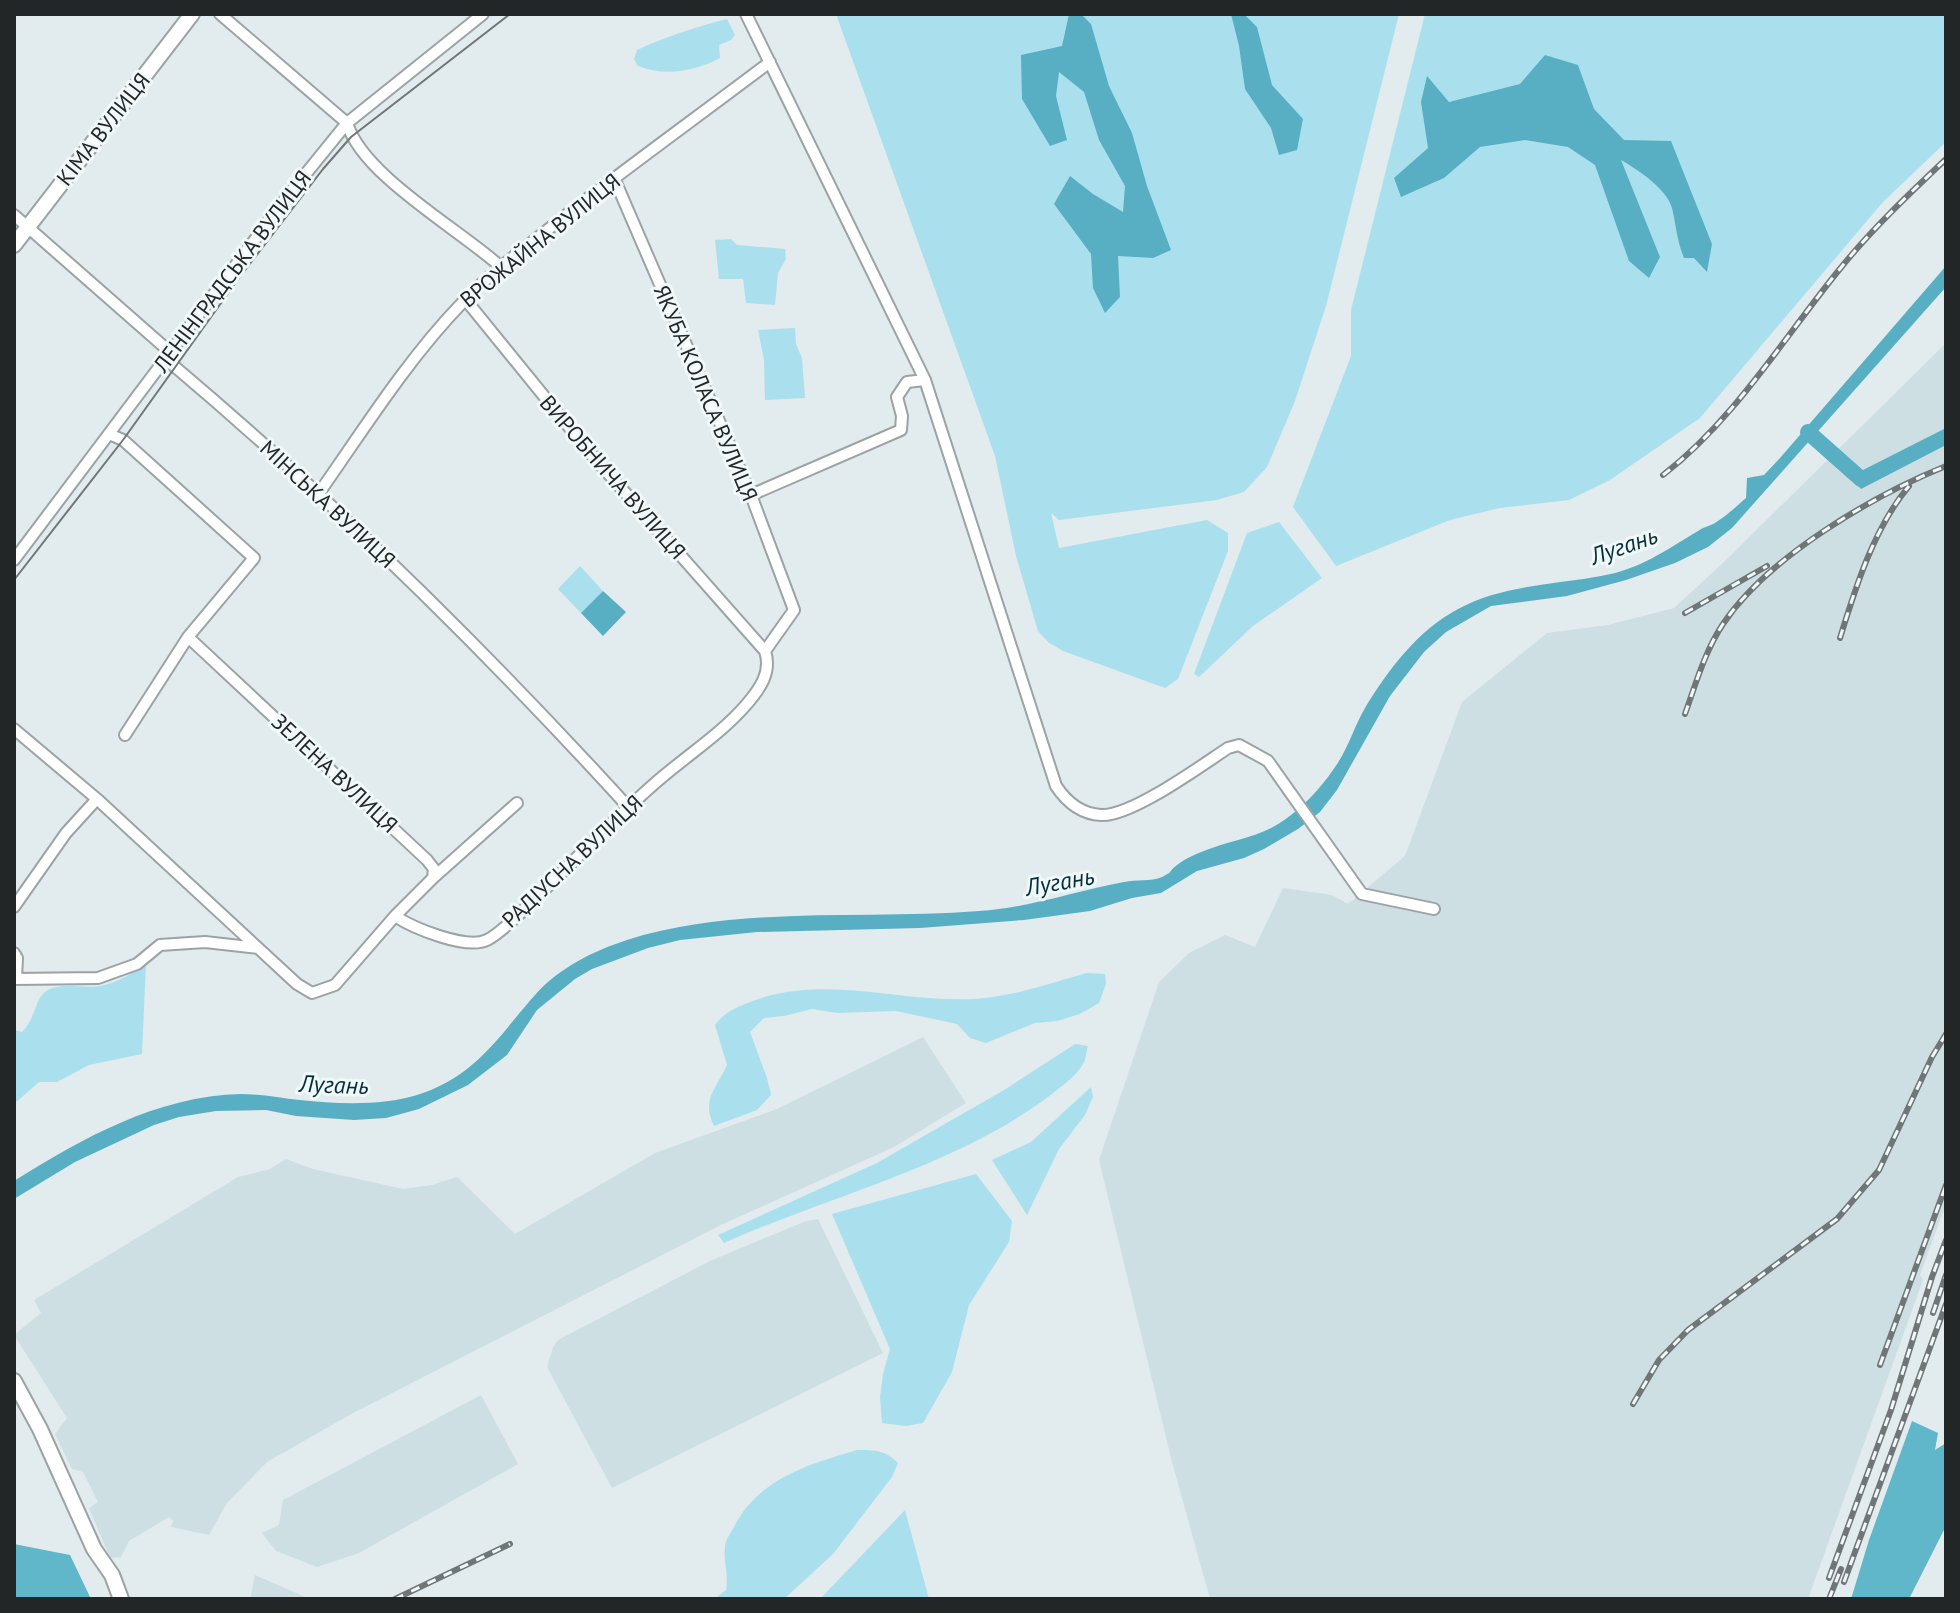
<svg xmlns="http://www.w3.org/2000/svg" width="1960" height="1613" font-family="'PT Sans',sans-serif">
	<rect width="100%" height="100%" fill="#e2ebed"/>
	<path fill="#cedfe3" d="M1946 343V1204L1920 1275 1923 1280 1808 1599H1210L1172 1462 1099 1160 1159 982 1189 953 1225 935 1255 947 1283 888 1332 895 1348 904 1405 856 1462 702 1547 633 1608 625 1674 608 1725 561Z
		M923 1037 966 1103 894 1147 721 1225 353 1413 267 1462 227 1503 209 1535 171 1527 173 1521 169 1517 129 1541 121 1557 110 1558 89 1508 98 1502 83 1472 72 1469 55 1434 67 1418 14 1335 41 1313 34 1300 238 1177 270 1169 286 1159 313 1169 403 1189 432 1185 457 1177 515 1234 655 1153 777 1109Z
		M818 1219 883 1353 612 1488 547 1367 553 1347 558 1340 710 1261 806 1221Z
		M481 1395 518 1464 359 1553 317 1567 276 1551 262 1533 279 1525 283 1500Z
		M255 1575 310 1599H250Z"/>
	<path fill="#aae0ed" d="M836 14H1399L1326 306 1295 401 1267 467 1244 492 1217 500 1059 520 1051 513 1059 548 1207 520 1228 533V551L1178 679 1165 688 1063 651 1048 642 1038 631 1016 556 995 456Z
		M1425 14H1946V142L1883 202 1700 418 1610 480 1569 500 1500 508 1450 520 1336 566 1293 507 1351 356V310Z
		M727 19 735 35 731 40 719 45 720 58C695 71 665 77 638 66L634 59 637 50C667 36 696 27 727 19Z
		M731 239 737 245 785 249 786 259 778 273 775 305 746 303 743 279H719L715 240Z
		M795 328 796 344 802 358 805 398 765 400 764 360 758 330Z
		M1279 522 1322 578 1253 626 1199 677 1194 674 1247 533Z
		M580 566 603 591 581 613 558 589Z
		M146 963 142 1054 89 1065 57 1082H39L14 1104V1030L22 1032C35 1019 35 1001 44 993 56 981 84 989 100 986 117 983 133 973 146 963Z
		M1087 973 1105 974 1106 984 1099 1003 1080 1014 1057 1021 1035 1023 986 1043 970 1038 957 1024 896 1011 838 1013 812 1009 784 1016 764 1018 750 1032 767 1078 771 1095 757 1110 714 1126C701 1100 716 1089 727 1065L715 1025C725 1012 735 1008 750 1002 824 973 898 1003 974 999 1013 997 1050 983 1087 973Z
		M1075 1044 1088 1046C1086 1052 1086 1060 1083 1064 1077 1075 1062 1086 1052 1094 956 1167 833 1194 724 1243L718 1235 877 1163 1004 1090Z
		M1091 1087 1093 1097 1085 1115 1059 1149 1027 1215 992 1160 1031 1142Z
		M976 1174 1012 1221 1009 1242 969 1305 952 1372 923 1423 906 1426 882 1423 880 1397 883 1374 890 1349 832 1214Z
		M857 1450C874 1450 886 1450 898 1463L892 1477 833 1554 784 1599H714L726 1590C729 1574 723 1562 725 1547 725 1540 732 1531 735 1525 760 1478 810 1464 857 1450Z
		M905 1510 929 1599H820Z"/>
	<path fill="#60b7ca" d="M1912 1421 1938 1433 1935 1450 1946 1443V1526L1909 1599H1851L1869 1540Z
		M14 1544 70 1555 91 1599H14Z"/>
	<path fill="#58afc3" d="M1069 14H1081L1091 24 1109 86 1132 133 1147 186 1171 250 1153 258 1118 256 1120 297 1105 313 1093 288 1091 254 1054 204 1070 176 1093 194 1123 212 1125 186 1099 140 1084 92 1059 72 1056 96 1067 140 1050 146 1022 99 1021 55 1062 46Z
		M1231 14H1244L1257 27 1272 85 1303 119 1297 150 1279 155 1271 128 1245 89 1239 46Z
		M1545 55 1578 65 1594 109 1624 140 1671 141 1712 244 1707 272 1694 258H1684C1677 241 1676 225 1672 208 1667 189 1637 169 1621 160L1660 257 1649 278 1629 261 1595 165 1568 147 1525 140 1480 147 1444 178 1401 197 1394 178 1428 148 1421 102 1427 76 1449 102 1520 84Z
		M1946 266V287L1732 528 1708 547 1675 563 1626 580 1567 596 1491 606 1446 632 1424 652 1390 696 1337 790 1320 812 1298 829 1264 849 1244 858 1197 871 1161 893 1132 898 1090 911 1024 920 920 928 757 932 680 940 648 948 592 969 575 979 537 1010 507 1055 468 1085 419 1109 386 1118 354 1120 296 1116 266 1110 216 1111 179 1117 154 1125 75 1162 14 1199V1181C83 1138 157 1096 241 1094 261 1094 280 1098 300 1100 336 1104 383 1106 417 1095 476 1076 497 1038 535 995 559 968 593 951 627 940 736 905 865 920 979 911 1029 908 1075 891 1124 882 1136 879 1151 882 1162 877 1174 871 1167 873 1177 865 1187 857 1201 852 1212 848 1231 841 1251 838 1269 829 1296 816 1323 787 1339 761 1349 745 1355 725 1365 708 1388 670 1418 630 1458 609 1502 585 1552 585 1601 576 1641 569 1664 551 1698 531 1703 527 1710 526 1715 523 1726 516 1737 506 1746 498L1747 478 1764 475 1780 458Z
		M1946 428V445L1861 489 1842 470 1849 460 1861 471Z
		M603 591 626 612 603 636 581 613Z"/>
	<g fill="none" stroke-linecap="round" stroke-linejoin="round">
		<path stroke="#58afc3" stroke-width="16" d="M1808 432 1861 479"/>
		<defs>
			<path id="street" d="M220 14 347 123C362 175 459 229 501 267
				M746 14 925 380 1056 786C1066 801 1081 814 1101 815 1131 817 1202 765 1228 748L1239 745 1268 761 1362 894 1434 909
				M14 215 170 352 174 366C336 503 487 652 630 809
				M465 299 591 454 765 651
				M109 434 123 440 254 558 188 637 427 860 434 869 433 878 395 916
				M319 493C364 429 407 360 462 303 491 272 527 247 560 220 629 166 700 115 770 62
				M751 495 901 430 902 416 897 397 907 382 925 380
				M14 560 287 197 347 123 483 14
				M14 729 97 799 297 984 312 993 335 985 395 916C413 928 466 950 487 940 503 932 525 908 538 896 576 859 613 820 653 785 683 758 719 736 746 705 760 689 772 672 765 651L794 610 751 495 614 178
				M125 735 188 637
				M433 878 517 803
				M14 907 66 833 97 799
				M14 953 17 958 16 978
				M14 979 98 978 137 964 160 945 205 942 258 948"/>
			<path id="secondary" d="M14 245 192 14
				M14 1381 40 1429 94 1549 112 1575 121 1599"/>
		</defs>
		<use href="#street" stroke="#9ba3a5" stroke-width="14"/>
		<use href="#secondary" stroke="#9ba3a5" stroke-width="18"/>
		<use href="#street" stroke="#fff" stroke-width="10"/>
		<use href="#secondary" stroke="#fff" stroke-width="14"/>
		<path stroke="#707677" stroke-width="2" d="M14 580 123 440 239 278 323 169 351 137 510 14"/>
		<defs>
			<path id="rail" d="M1663 475C1734 420 1783 339 1839 270 1871 230 1909 194 1946 159
				M1685 613 1767 566
				M1840 638C1856 586 1874 528 1909 486
				M1685 714C1696 683 1705 651 1723 624 1768 557 1872 496 1946 466
				M1933 1313 1946 1275
				M1880 1365 1946 1185
				M1633 1404 1659 1360 1688 1330 1837 1219 1879 1170 1932 1057 1946 1034
				M1829 1578 1891 1410 1932 1277 1946 1240
				M1844 1582 1946 1304
				M395 1599 510 1544
				M1829 1599 1841 1569"/>
		</defs>
		<use href="#rail" stroke="#707677" stroke-width="6"/>
		<use href="#rail" stroke="#f0f8fa" stroke-width="3" stroke-dasharray="9" stroke-linecap="butt"/>
	</g>
	<g text-anchor="middle" stroke-width="6" stroke-linejoin="round" paint-order="stroke">
		<g font-size="22" fill="#232627" stroke="#f0f8fa">
			<text transform="translate(103 129) rotate(-52)" y="8">КІМА ВУЛИЦЯ</text>
			<text transform="translate(540 240) rotate(-39)" y="8">ВРОЖАЙНА ВУЛИЦЯ</text>
			<text transform="translate(232 271) rotate(-53)" y="8">ЛЕНІНГРАДСЬКА ВУЛИЦЯ</text>
			<text transform="translate(706 393) rotate(67)" y="8">ЯКУБА КОЛАСА ВУЛИЦЯ</text>
			<text transform="translate(613 477) rotate(49)" y="8">ВИРОБНИЧА ВУЛИЦЯ</text>
			<text transform="translate(328 504) rotate(43)" y="8">МІНСЬКА ВУЛИЦЯ</text>
			<text transform="translate(335 773) rotate(43)" y="8">ЗЕЛЕНА ВУЛИЦЯ</text>
			<text transform="translate(572 861) rotate(-43)" y="8">РАДІУСНА ВУЛИЦЯ</text>
		</g>
		<g font-size="24" font-style="italic" fill="#053039" stroke="#f0f8fa">
			<text transform="translate(1624 546) rotate(-19)" y="8">Лугань</text>
			<text transform="translate(1060 882) rotate(-10)" y="8">Лугань</text>
			<text transform="translate(334 1085) rotate(2)" y="8">Лугань</text>
		</g>
	</g>
	<rect width="1960" height="1613" fill="none" stroke="#232627" stroke-width="32"/>
</svg>
